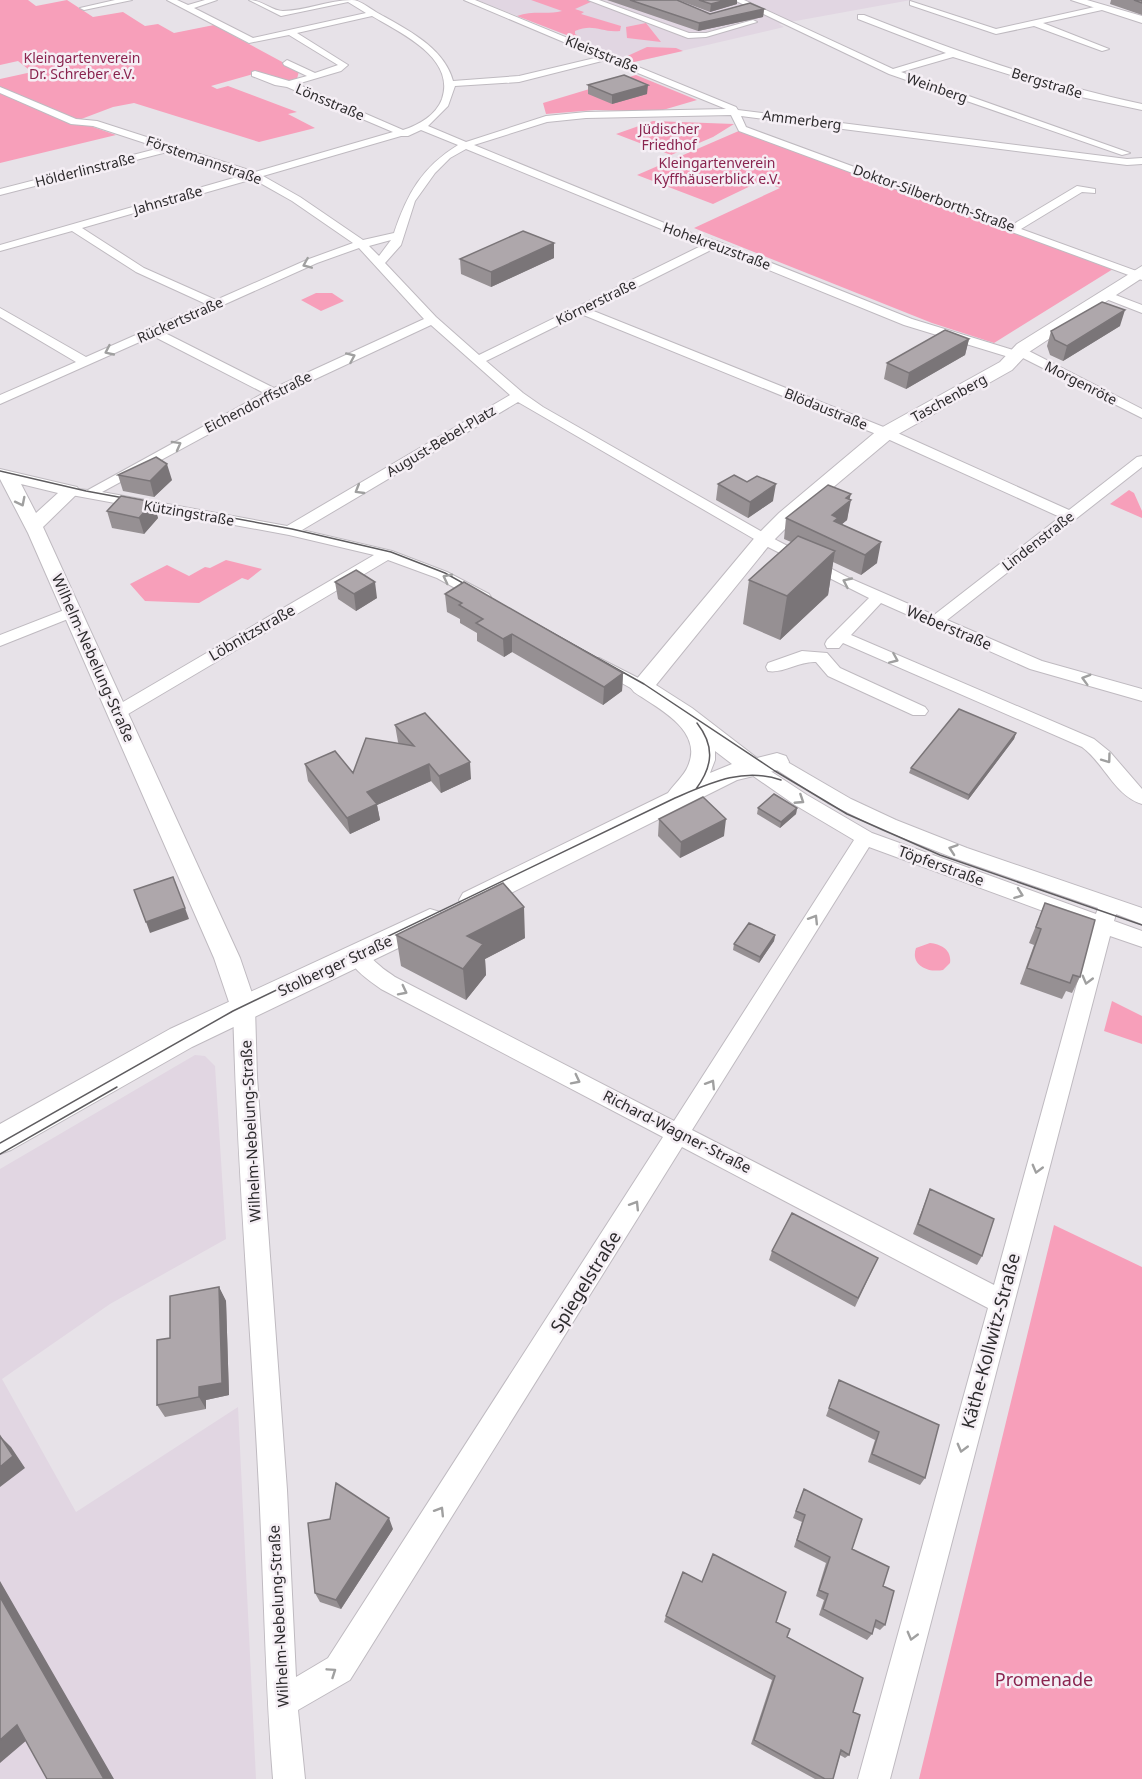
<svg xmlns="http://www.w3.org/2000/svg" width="1142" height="1779" font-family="'Noto Sans',sans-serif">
	<rect width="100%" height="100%" fill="#e7e2e8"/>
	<path fill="#e1d6e2" d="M477 0H911L779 24 784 27 634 62Z
		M195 1055 205 1056 215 1066 226 1239 110 1304 2 1379 76 1512 238 1407 256 1779H0V1169Z"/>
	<path fill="#f79fba" d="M0 0H28L36 6 67 0 93 17 123 12 145 26 158 24 174 33 214 25 299 71 297 79 279 82 257 73 211 86 217 89 228 86 297 112 288 114 315 128 259 142 134 103 113 107 76 121 116 135 0 163V79L32 72 18 61 0 65Z
		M531 0H590L593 1 575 9 584 12 581 14 621 26 620 31C601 33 594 23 575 31V34L580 37 577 39 517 16C533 10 547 15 562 11Z
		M646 23 661 42 627 38 626 27Z
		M647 47 676 48 683 51 634 62 623 58Z
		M636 75 697 100 656 112 595 110 546 114 543 103Z
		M653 121 734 124 713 137 671 155 616 134Z
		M741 130 1113 269 994 343 932 323 694 228 780 188 761 181 713 204 637 175Z
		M316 293H332L344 301 321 311 301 300Z
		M1129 490 1134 493 1142 511V518L1110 504Z
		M226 560 262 569 248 580 242 578 199 603 145 601 130 584 167 565 189 576 205 567 210 568Z
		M930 943C941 944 952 950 950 963L943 970C928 973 910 965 916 948Z
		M1112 1001 1142 1016V1044L1104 1031Z
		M1054 1225 1142 1267V1779H919Z"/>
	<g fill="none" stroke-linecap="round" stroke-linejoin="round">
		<defs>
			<path id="minor" d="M115 0H132L84 10 80 8Z
				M167 0H177L188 5 205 0H217L194 8 253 38 366 13 348 2 281 16 249 0C262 0 272 11 283 11 306 11 328 0 352 0 360 0 369 8 376 12 406 29 444 47 453 81L519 76 599 57 464 0H475L736 107 738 110 1127 159 1142 158V164L1127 165 741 116 746 127 1012 225 1077 186 1095 189V193L1082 192 1021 229 1142 273V280L739 131 731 115 586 118 547 122 474 145 679 229 719 242 912 319 1013 350 1019 347 1023 348 1142 409V418L1021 357 1012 358 904 325 715 248 591 310 891 430 1069 510 1137 457 1142 456V467L947 620 1042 661 1142 689V701L1030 669 881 603 851 635 1094 739 1110 752 1142 789V804C1115 796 1104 763 1082 747L843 643 839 648H827L825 644 827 640 869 598 768 547 518 402 302 530 392 551 447 572 489 594 491 597 489 600H477L437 578 388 560 123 717H111L108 713 111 709 374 555 289 535 66 494 64 491 66 488 88 490 264 393 153 336 0 404V395L76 362 0 317V308L86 357 206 304 136 272 72 231 0 251V245L244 175 171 151 0 195V189L160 148 93 126 71 124 0 93V87L76 119 97 121 255 172 393 132 287 87 275 85 252 76V72L255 71 289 81 307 76 284 65 283 63 287 60 315 73 338 65 289 35 249 43ZM372 16C401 33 456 58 442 99 436 115 419 125 403 130L297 84 341 71 348 65 297 33ZM606 60 726 109 586 112 546 116 466 142 428 126 448 106 455 86 519 82ZM421 130 458 145C422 167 407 194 394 233L363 240 300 197 263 176 401 136H408ZM466 149 671 233 705 244 479 355 436 317 385 263 401 245 415 201 435 173 450 158ZM253 179 292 201 353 243 309 259 216 300 144 268 82 228ZM391 240 379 256 369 246ZM359 248 424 319 274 388 163 332 317 263ZM581 314 881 436 1060 517 934 615 849 578 778 541 543 407 523 393 486 361ZM431 325 510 395 287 526 102 492 279 396Z
				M588 0H599L689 33H706L753 20 757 22 706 37 688 38Z
				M734 0H744L893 69 946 53 858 19V15H864C955 51 1046 84 1142 104V110L1081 97 953 57 901 72 1130 153 1122 155 889 74Z
				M910 1 996 29 1099 6H1102V10L1043 23 1109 49 1102 51 1034 26 996 34 910 5Z
				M1105 291 1142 305V313L1101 297V293Z
				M72 607 78 609 80 612 78 615 0 646V635Z
				M802 651 827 653 840 668 925 707 928 711 925 715H913L828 676 816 662C799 661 782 674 768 671L766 667 768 663Z
				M599 658 648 683 650 687 648 691H636L593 667 591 663 593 659Z
				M777 756 851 799 896 820 967 848 1142 908V924L1116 914 1114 921 1142 931V947L1110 936 890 1779H858L988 1308 682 1147 350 1680 298 1710 305 1779H273C265 1682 264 1586 259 1489 251 1328 237 1168 233 1008L237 1002 244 999 251 1002 255 1008 257 1077 287 1490 296 1677 328 1658 663 1137 381 989C368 980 354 970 347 956L350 950C365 945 368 957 379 965 384 970 390 973 395 977L674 1121 854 840 795 805 746 771 743 767 746 763 752 761 758 763 807 795 872 833 1096 914 1098 908 954 858 883 830 828 803 771 766 768 762 771 758ZM869 847 1092 929 994 1285 692 1130Z"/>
			<path id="tertiary" d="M0 469 77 487 80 491 43 527 240 958 257 1008 253 1015 244 1019 235 1015 231 1008 214 958 28 533 0 479ZM21 484 58 493 36 513Z"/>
			<path id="secondary" d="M1071 0H1087L1142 16V23Z
				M1142 266V278L1029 352 1012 370 893 437 793 521 771 543 656 685 692 708 757 758 777 753 786 756 789 762 786 768 737 780 483 907 473 910 463 907 459 900 463 893 668 793C674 784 684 776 688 766 704 730 657 708 634 692L630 687 757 535 779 513 879 429 1000 362 1017 344ZM715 751 732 764 710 773 715 760Z
				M430 909 440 912 444 920 440 928 192 1047 11 1150 0 1154V1124L170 1029Z"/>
		</defs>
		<use href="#minor" stroke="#bfbac0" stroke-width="2"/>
		<use href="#tertiary" stroke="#bfbac0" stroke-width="2"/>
		<use href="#secondary" stroke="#bfbac0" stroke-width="2"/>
		<use href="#minor" fill="#fff" fill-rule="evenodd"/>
		<use href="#tertiary" fill="#fff" fill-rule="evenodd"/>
		<use href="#secondary" fill="#fff" fill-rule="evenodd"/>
		<path stroke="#5e5c5f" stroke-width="1.5" d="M0 471 86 491 292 529 391 552 445 573 644 684 775 771 847 814 940 855 1142 925
			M696 789C713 766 715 746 697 723
			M0 1143 233 1011 675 798C710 783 743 767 781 780
			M0 1154 117 1087"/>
	</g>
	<path fill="#969093" d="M607 0H677L710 14 764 9 763 17 698 31Z
		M678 0H737V4L710 12Z
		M1111 0H1142V15L1110 4Z
		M588 85 647 94 612 104 588 94Z
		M554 243V258L491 287 461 274 460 259Z
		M1120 326 1063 361 1050 355 1047 346 1051 331Z
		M969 339 965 355 906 389 884 379 887 363Z
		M118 475 172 480 154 497 123 491Z
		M718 484 773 501 748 518 716 500Z
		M850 500 847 520 842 524 877 563 861 575 833 562 828 595 780 640 743 624 749 580 791 542 784 539 786 518Z
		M153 502 158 518 144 534 112 528 107 511Z
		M335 582 377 598 356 611 338 599Z
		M445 594 623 673 622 691 603 705 512 652 504 657 477 641V633L460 623V619L447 612Z
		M395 725 471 779 441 793 431 781 377 805 380 820 350 834 308 781 305 764 353 773 399 744 398 742Z
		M1016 733 1014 739 968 800 909 773 911 768Z
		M758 808H797L796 814 780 828 757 814Z
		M659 819 724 836 680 858 658 836Z
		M1045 903 1080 977 1072 993 1066 991 1062 999 1020 984 1034 945 1029 943Z
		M396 935 525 938 485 959 486 975 466 1000 401 966Z
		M775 935 774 941 759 963 733 950 734 944Z
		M930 1189 982 1256 977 1265 913 1234Z
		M772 1251 878 1258 855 1307 769 1260Z
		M219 1287 226 1301 229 1395 206 1400V1409L165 1417 157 1405 170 1338Z
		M839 1380 925 1478 920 1485 868 1462 875 1440 826 1416Z
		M804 1489 883 1586 885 1625 880 1630 874 1627 872 1634 867 1640 819 1615 824 1600 816 1596 826 1563 794 1547 802 1522 793 1518Z
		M393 1529 341 1609 320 1602 315 1593Z
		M666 1616 776 1622 787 1637 849 1755 845 1758 840 1755 833 1779H815L751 1744 772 1680 664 1622Z"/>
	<path fill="#7a7578" d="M726 0H737V4L710 12 711 4Z
		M764 9 763 17 698 31 699 23Z
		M648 85 647 94 612 104V95Z
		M554 243V258L491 287V272Z
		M1125 310 1120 326 1063 361 1067 346Z
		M969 339 965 355 906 389 909 373Z
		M167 464 172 480 154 497 150 481Z
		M776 484 773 501 748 518 750 502Z
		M851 494 849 501 851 500 847 520 836 529 832 515 846 498Z
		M153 502 158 518 144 534 139 518Z
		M881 542 877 563 861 575 865 555Z
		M835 551 828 595 780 640 787 596Z
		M375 582 377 598 356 611 354 594Z
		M512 634V652L504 657 503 639Z
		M623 673 622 691 603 705 604 687Z
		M1016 733 1014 739 968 800 969 795Z
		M470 762 471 779 441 793 439 776Z
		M429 764 431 781 377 805 380 820 350 834 347 818 367 792Z
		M797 808 796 814 780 828 781 822Z
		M726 819 724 836 680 858 681 842Z
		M524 907 525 938 485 959 486 975 466 1000 463 969 467 936Z
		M185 908 189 919 150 933 146 922Z
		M775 935 774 941 759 963 760 957Z
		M219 1287 226 1301 229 1395 206 1400V1409L199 1397V1387Z
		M0 1436 11 1447 25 1468 0 1487Z
		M389 1518 393 1529 341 1609 336 1600Z
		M0 1581 114 1779H104L0 1597Z
		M17 1725 34 1734 0 1763V1740Z"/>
	<path fill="#aea7ab" stroke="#7a7578" stroke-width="1.5" d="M630 0H677L710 14 750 3 764 9 699 23Z
		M699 0H726L711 4Z
		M1134 0H1142V3Z
		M624 75 648 85 612 95 588 85Z
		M523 231 554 243 491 272 460 259Z
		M1102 302 1125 310 1067 346 1055 340 1051 331Z
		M945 330 969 339 909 373 887 363Z
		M156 457 167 464 150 481 118 475Z
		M734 475 747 482 757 476 776 484 750 502 718 484Z
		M828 485 851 494 846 498 851 500 832 515 838 518 834 521 881 542 865 555 786 518Z
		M121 496 153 502 139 518 107 511Z
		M798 536 835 551 787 596 749 580Z
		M356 570 375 582 354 594 335 582Z
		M464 582 623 673 604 687 512 634 503 639 476 623 483 619 459 605 462 603 445 594Z
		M959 709 1016 733 969 795 911 768Z
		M425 713 470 762 439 776 429 764 367 792 377 804 347 818 305 764 335 751 353 773 366 738 414 746 395 725Z
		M774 794 797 808 781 822 758 808Z
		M703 797 726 819 681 842 659 819Z
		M173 877 185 908 146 922 134 890Z
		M503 883 524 907 467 936 483 944 463 969 396 935Z
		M1045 903 1095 920 1080 977 1073 975 1070 983 1027 968 1041 929 1036 927Z
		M749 923 775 935 760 957 734 944Z
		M930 1189 994 1219 982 1256 918 1224Z
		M792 1213 878 1258 858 1298 772 1251Z
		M219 1287 222 1383 199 1387V1397L157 1405V1340L170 1338V1296Z
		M839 1380 939 1425 925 1478 872 1454 879 1432 829 1408Z
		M0 1436 13 1456 0 1467Z
		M336 1483 389 1518 336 1600 315 1593 308 1523 330 1519Z
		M804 1489 862 1519 852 1549 889 1567 883 1586 894 1591 885 1625 876 1620 872 1634 823 1609 828 1594 819 1590 830 1557 797 1540 805 1515 796 1511Z
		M713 1554 786 1592 776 1622 790 1629 787 1637 863 1678 853 1712 860 1715 849 1755 841 1750 833 1779H825L754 1740 775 1676 666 1616 683 1572 702 1582Z
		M0 1597 104 1779H47L17 1725 0 1740Z"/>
	<defs><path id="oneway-chevron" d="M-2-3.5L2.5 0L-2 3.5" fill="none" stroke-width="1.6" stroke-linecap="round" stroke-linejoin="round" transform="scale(1.5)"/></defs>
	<g stroke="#a0a0a0">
		<use href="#oneway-chevron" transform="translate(307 264) rotate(157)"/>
		<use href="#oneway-chevron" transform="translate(109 351) rotate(155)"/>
		<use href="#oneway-chevron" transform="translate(351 357) rotate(-24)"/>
		<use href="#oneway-chevron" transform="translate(177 445) rotate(-29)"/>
		<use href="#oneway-chevron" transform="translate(359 490) rotate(149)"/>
		<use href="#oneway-chevron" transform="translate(21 502) rotate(63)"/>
		<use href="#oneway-chevron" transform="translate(447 578) rotate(-153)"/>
		<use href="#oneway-chevron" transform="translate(847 582) rotate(-155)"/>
		<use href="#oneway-chevron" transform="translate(894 659) rotate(23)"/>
		<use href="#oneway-chevron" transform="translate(1086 679) rotate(-164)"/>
		<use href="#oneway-chevron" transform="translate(1107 759) rotate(54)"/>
		<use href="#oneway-chevron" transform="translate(800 800) rotate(33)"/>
		<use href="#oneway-chevron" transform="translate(953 849) rotate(-161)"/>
		<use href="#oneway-chevron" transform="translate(1019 894) rotate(20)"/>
		<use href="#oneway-chevron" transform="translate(814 919) rotate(-58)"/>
		<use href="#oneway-chevron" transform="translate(1087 980) rotate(105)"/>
		<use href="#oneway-chevron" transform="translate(403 991) rotate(27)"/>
		<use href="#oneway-chevron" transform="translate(576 1080) rotate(27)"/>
		<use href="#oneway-chevron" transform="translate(711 1084) rotate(-58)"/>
		<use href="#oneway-chevron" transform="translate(1037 1169) rotate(105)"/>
		<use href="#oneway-chevron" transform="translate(635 1205) rotate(-58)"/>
		<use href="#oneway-chevron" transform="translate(962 1448) rotate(105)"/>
		<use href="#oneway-chevron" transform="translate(440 1511) rotate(-58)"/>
		<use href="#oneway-chevron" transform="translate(912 1636) rotate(105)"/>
		<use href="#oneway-chevron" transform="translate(332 1672) rotate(-34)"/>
	</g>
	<g text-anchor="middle" stroke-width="5" stroke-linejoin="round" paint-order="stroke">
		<g font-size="14" fill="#2d2b2d" stroke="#f5eff5">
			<text transform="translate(602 54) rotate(22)" y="5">Kleiststraße</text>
			<text transform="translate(1047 83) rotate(17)" y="5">Bergstraße</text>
			<text transform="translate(937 88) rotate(19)" y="5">Weinberg</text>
			<text transform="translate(330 102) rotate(23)" y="5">Lönsstraße</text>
			<text transform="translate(802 120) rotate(7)" y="5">Ammerberg</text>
			<text transform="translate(204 160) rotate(19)" y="5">Förstemannstraße</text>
			<text transform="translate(85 170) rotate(-14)" y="5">Hölderlinstraße</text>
			<text transform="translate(934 198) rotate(20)" y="5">Doktor-Silberborth-Straße</text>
			<text transform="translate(168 200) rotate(-16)" y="5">Jahnstraße</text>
			<text transform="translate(717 246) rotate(20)" y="5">Hohekreuzstraße</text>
			<text transform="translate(596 302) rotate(-26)" y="5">Körnerstraße</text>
			<text transform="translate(180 320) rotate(-24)" y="5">Rückertstraße</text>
			<text transform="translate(1081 383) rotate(27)" y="5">Morgenröte</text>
			<text transform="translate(949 398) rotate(-29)" y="5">Taschenberg</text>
			<text transform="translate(258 402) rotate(-27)" y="5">Eichendorffstraße</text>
			<text transform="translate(826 409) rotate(22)" y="5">Blödaustraße</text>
			<text transform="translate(441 441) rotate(-31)" y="5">August-Bebel-Platz</text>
			<text transform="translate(189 513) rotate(10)" y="5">Kützingstraße</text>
			<text transform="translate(1038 541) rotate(-38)" y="5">Lindenstraße</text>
		</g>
		<g font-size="14" fill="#8a244f" stroke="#f5eff5">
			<text x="82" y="63">Kleingartenverein<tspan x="82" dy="16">Dr. Schreber e.V.</tspan></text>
			<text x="669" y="134">Jüdischer<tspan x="669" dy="16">Friedhof</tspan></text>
			<text x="717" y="168">Kleingartenverein<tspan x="717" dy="16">Kyffhäuserblick e.V.</tspan></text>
		</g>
		<g font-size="15" fill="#2d2b2d" stroke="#f5eff5">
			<text transform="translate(949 628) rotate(23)" y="5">Weberstraße</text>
			<text transform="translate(252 633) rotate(-30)" y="5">Löbnitzstraße</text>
			<text transform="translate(93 658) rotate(66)" y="5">Wilhelm-Nebelung-Straße</text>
			<text transform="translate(941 866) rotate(20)" y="5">Töpferstraße</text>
			<text transform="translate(335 966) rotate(-25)" y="5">Stolberger Straße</text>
			<text transform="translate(251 1131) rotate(-93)" y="5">Wilhelm-Nebelung-Straße</text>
			<text transform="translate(677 1132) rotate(27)" y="5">Richard-Wagner-Straße</text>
			<text transform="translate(279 1616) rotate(-93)" y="5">Wilhelm-Nebelung-Straße</text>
		</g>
		<g font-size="18" fill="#2d2b2d" stroke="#f5eff5">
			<text transform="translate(586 1282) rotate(-58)" y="6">Spiegelstraße</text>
			<text transform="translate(991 1341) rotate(-75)" y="6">Käthe-Kollwitz-Straße</text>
		</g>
		<g font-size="18" fill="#8a244f" stroke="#f5eff5">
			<text x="1044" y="1686">Promenade</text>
		</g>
	</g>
</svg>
